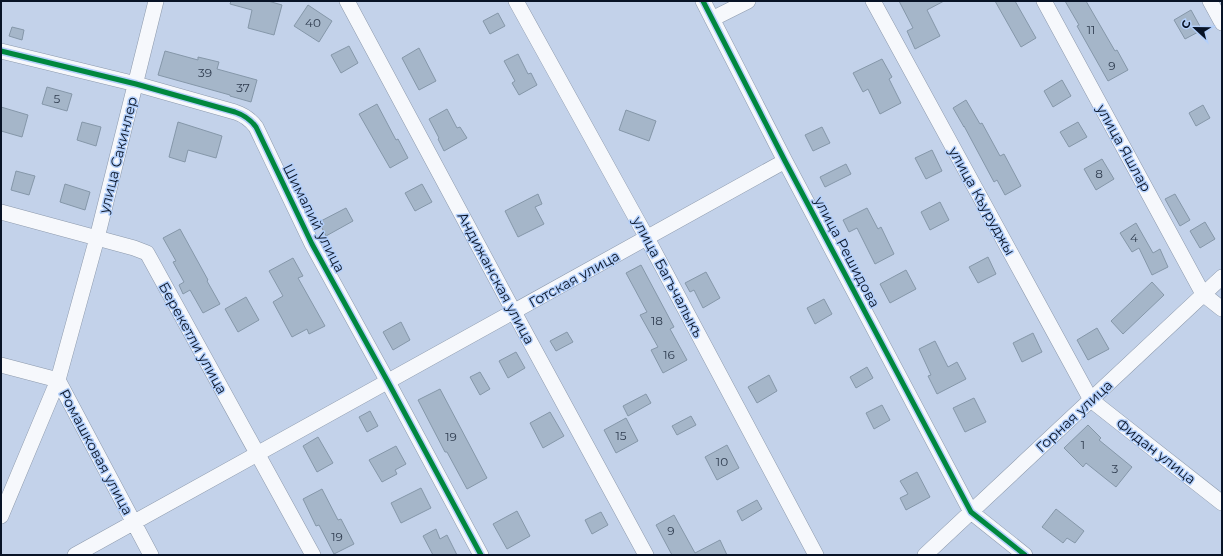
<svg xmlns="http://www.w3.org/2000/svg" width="1223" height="556" font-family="Montserrat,sans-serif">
	<rect width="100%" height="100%" fill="#c3d2ea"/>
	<path fill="#a5b6c9" stroke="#8597a9" d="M231 1H268L282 5 274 35 248 28 252 10 230 4Z
		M899 1H944L927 10 940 36 915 49 907 31 913 28Z
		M995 1H1015L1036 38 1021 47Z
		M1065 1H1086L1115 51 1117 50 1128 70 1108 81 1077 26 1079 25Z
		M308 5 332 21 319 42 294 26Z
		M1191 10 1202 30 1185 39 1174 20Z
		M498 13 505 26 490 34 483 21Z
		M12 27 24 30 22 40 9 36Z
		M349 46 358 63 341 73 331 55Z
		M419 48 436 81 419 90 402 58Z
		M165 51 198 60V57L219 62 217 69 257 80 251 102 230 96V95L158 75Z
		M518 54 528 74 531 73 537 85 519 95 512 83 515 81 504 61Z
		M882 59 892 77 889 79 901 103 880 114 868 89 863 92 853 73Z
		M1062 80 1071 96 1053 107 1044 91Z
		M47 87 72 94 67 111 42 104Z
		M966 100 980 124 982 123 1000 156 1004 154 1021 186 1005 195 997 180 994 182 964 126V127L953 108Z
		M377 104 396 140 398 139 408 158 390 168 359 114Z
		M1203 105 1210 118 1196 126 1189 113Z
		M1 107 28 115 22 137 1 131Z
		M447 109 457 128 460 127 467 138 444 151 438 139 439 138 429 119Z
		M626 110 656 121 649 141 619 130Z
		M82 122 101 127 96 146 77 140Z
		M178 122 222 136 216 158 188 150 185 162 169 157Z
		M1078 122 1087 137 1069 147 1060 132Z
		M822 127 830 143 813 151 805 135Z
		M932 150 942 171 926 179 915 158Z
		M1102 159 1114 179 1096 190 1084 169Z
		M846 164 851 174 825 187 820 177Z
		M16 171 35 176 29 195 11 190Z
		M65 184 90 192 85 210 60 202Z
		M422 184 432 202 415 211 405 193Z
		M538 194 542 204 535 207 544 224 518 237 505 211Z
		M1175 194 1190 220 1180 226 1165 199Z
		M940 202 949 220 930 230 921 212Z
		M346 208 353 221 326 236 319 222Z
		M867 208 878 229 881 227 894 254 875 264 857 228 849 232 843 220Z
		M1205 222 1215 239 1200 248 1190 231Z
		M1136 223 1153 253 1160 249 1168 267 1152 275 1139 248 1132 252 1120 233Z
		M180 229 208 280 207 281 220 304 203 313 190 290 183 294 179 285 184 282 173 262 176 261 163 238Z
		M988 257 996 274 978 283 969 267Z
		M293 258 303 276 298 278 325 326 309 334 307 329 292 337 273 302 283 296 269 271Z
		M641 265 674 327 670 329 687 360 663 373 651 350 658 347 640 315 647 312 626 273Z
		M906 270 916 289 890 303 880 284Z
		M706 272 720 298 703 308 694 290 690 292 685 283Z
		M1152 282 1164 295 1123 334 1111 321Z
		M246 297 259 320 238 332 225 309Z
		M824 299 832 314 815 324 807 308Z
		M401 322 410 340 393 350 383 332Z
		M1097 328 1109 349 1088 360 1077 340Z
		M567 332 573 342 556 351 550 341Z
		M1033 333 1042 352 1022 362 1013 343Z
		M935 341 948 367 957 362 966 379 937 394 928 376 931 375 919 349Z
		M516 352 525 368 508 378 499 361Z
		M867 367 873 378 856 388 850 377Z
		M480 372 490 389 480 395 470 377Z
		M769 375 777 391 757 403 748 387Z
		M440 389 487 478 467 489 447 452H445L418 400Z
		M646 394 651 403 628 416 623 406Z
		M974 398 986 422 965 432 953 408Z
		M882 405 890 420 874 429 866 413Z
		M370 411 378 426 367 432 359 417Z
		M550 412 564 436 543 448 530 423Z
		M691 416 696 425 677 435 672 426Z
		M626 418 638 441 616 453 604 430Z
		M1088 425 1101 438 1099 440 1132 467 1116 487 1086 463 1083 467 1064 448Z
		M318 437 333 463 317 472 303 446Z
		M727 445 739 468 717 480 705 457Z
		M396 446 406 464 395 470 397 474 382 482 369 460Z
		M917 472 930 497 906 510 900 498 908 494 900 481Z
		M421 488 431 508 401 523 391 503Z
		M322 489 338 520 341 519 354 544 334 554 319 525 316 526 303 499Z
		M757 500 762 509 742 521 737 511Z
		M1056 509 1084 531 1075 543 1067 538 1063 543 1042 527Z
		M517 511 530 536 507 549 493 524Z
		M601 512 608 525 592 534 585 520Z
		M674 515 695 553 720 540 727 555H672L656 525Z
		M436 529 440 539 447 535 457 555H433L423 536Z"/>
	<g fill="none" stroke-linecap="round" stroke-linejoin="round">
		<defs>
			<path id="minor" d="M347 1 514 312 646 555
				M516 1 647 238 816 555
				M703 1 785 161 971 512 1025 555
				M873 1 1091 400 1222 503
				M1044 1 1203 294 1222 309
				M1210 1 1222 23
				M712 19 748 1
				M1 51 136 84 235 112C244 115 250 119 256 127L312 244 388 382 481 555
				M1 212 134 248 147 253 313 555
				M1 365 58 380 151 555
				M1 516 58 380 97 238 156 1
				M75 555 785 161
				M925 555 1222 277"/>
		</defs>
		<use href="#minor" stroke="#8c99ac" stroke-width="16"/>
		<use href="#minor" stroke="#f6f8fc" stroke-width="15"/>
		<defs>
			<path id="cycleway" d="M703 1 785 161 971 512 1025 555
				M1 51 136 84 235 112C244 115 250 119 256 127L312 244 388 382 481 555"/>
		</defs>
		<use href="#cycleway" stroke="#b3cffa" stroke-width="8"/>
		<use href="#cycleway" stroke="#00873e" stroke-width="5"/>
	</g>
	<g text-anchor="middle" stroke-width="3" stroke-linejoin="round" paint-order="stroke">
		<g font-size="12" fill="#2f3c4f">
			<text x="313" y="27">40</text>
			<text x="1091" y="34">11</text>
			<text x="1112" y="70">9</text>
			<text x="205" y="77">39</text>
			<text x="243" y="92">37</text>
			<text x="57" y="103">5</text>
			<text x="1099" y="178">8</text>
			<text x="1134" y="242">4</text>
			<text x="657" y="325">18</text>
			<text x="669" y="359">16</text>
			<text x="621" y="440">15</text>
			<text x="451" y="441">19</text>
			<text x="1083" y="449">1</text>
			<text x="722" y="466">10</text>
			<text x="1115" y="473">3</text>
			<text x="671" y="535">9</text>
			<text x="337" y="541">19</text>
		</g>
		<g font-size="14" fill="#081326" stroke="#b3cffa">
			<text transform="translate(1124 148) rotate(61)" y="5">улица Яшлар</text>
			<text transform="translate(118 155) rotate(-76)" y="5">улица Сакинлер</text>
			<text transform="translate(982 201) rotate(61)" y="5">улица Къуруджы</text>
			<text transform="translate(314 218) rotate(63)" y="5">Шималий улица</text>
			<text transform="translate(847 252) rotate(62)" y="5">улица Решидова</text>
			<text transform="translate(668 277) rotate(62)" y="5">улица Багъчалыкъ</text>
			<text transform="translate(496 278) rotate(62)" y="5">Андижанская улица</text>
			<text transform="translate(574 279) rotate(-29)" y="5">Готская улица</text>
			<text transform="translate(193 338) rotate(61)" y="5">Берекетли улица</text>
			<text transform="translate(1074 416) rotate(-43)" y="5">Горная улица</text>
			<text transform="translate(1156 451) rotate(38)" y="5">Фидан улица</text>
			<text transform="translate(96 452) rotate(62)" y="5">Ромашковая улица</text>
		</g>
	</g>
	<rect width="1223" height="556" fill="none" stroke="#081326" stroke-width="4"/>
	<g transform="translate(1195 28) rotate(292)" stroke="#b3cffa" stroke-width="3" paint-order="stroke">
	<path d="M0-3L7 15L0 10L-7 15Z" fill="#081326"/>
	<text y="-6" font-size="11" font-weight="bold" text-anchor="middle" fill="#081326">С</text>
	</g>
</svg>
